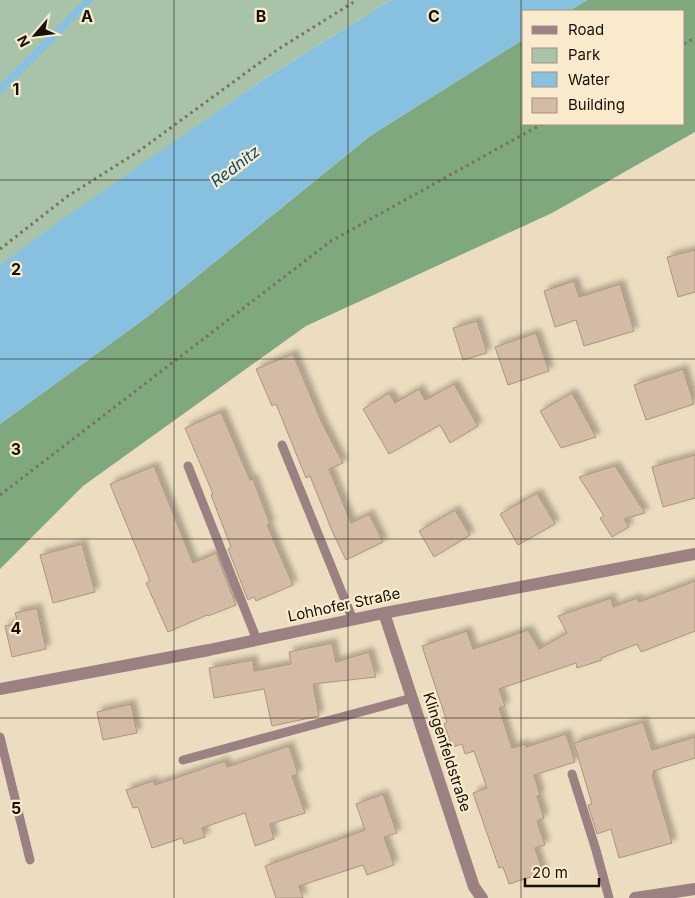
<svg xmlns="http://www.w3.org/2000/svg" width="695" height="898" font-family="Inter,sans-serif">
	<defs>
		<filter id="shadow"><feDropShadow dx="4.5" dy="-4.5" stdDeviation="2.5" flood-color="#0004"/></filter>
	</defs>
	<rect width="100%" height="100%" fill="#ecddc0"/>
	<path fill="#a9c3a8" d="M0 0H391L261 81 0 265Z"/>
	<path fill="#7fa87f" d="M587 0H695V132L552 213 306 326 83 486 0 569V424L147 317 370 136 524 39V124H684V11H569Z"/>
	<path fill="#88c1e0" d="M391 0H587L569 11H524V39L370 136 147 317 0 424V265L53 226 261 81Z"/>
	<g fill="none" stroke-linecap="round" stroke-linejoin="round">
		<path stroke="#88c1e0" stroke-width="8" d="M0 90 89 0"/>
	</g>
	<path fill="#d4bba5" stroke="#ac947f" filter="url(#shadow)" d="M695 250V292L678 297 667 257Z
		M574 281 579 297 620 284 634 331 584 346 576 320 555 327 544 291Z
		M477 321 487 353 463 360 453 328Z
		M536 333 549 371 508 385 495 347Z
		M293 354 322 423 343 463 329 469 351 523 369 514 383 542 346 560 332 531 310 476 306 478 276 404 272 406 256 369Z
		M683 369 694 404 646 420 634 385Z
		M454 384 478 426 450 443 440 425 389 454 363 409 389 393 395 403 419 389 425 400Z
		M572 393 596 437 561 448 540 411Z
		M221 412 250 480 253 479 270 524 267 525 293 585 256 601 254 597 248 600 228 549 231 547 211 495 213 494 185 428Z
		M695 455V498L663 507 652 467Z
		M154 466 193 563 216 553 236 605 208 616 207 615 168 632 146 583 150 581 110 484Z
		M615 466 645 513 624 519 629 527 612 537 600 518 604 516 579 477Z
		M537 493 555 524 518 545 500 514Z
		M455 510 470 535 434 557 419 531Z
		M82 544 95 592 53 603 40 555Z
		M695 581V631L641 652 637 644 601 658 602 660 577 668 576 663 499 689 505 706 499 708 512 748 525 744 526 747 566 734 575 762 534 775 540 795 537 796 544 818 537 821 545 845 535 848 543 873 509 884 503 867 499 868 473 793 487 788 474 751 465 754 462 744 452 747 444 724 447 722 422 646 467 631 473 649 528 630 539 649 567 633 558 616 611 598 613 607 637 598 639 602Z
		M37 608 46 649 12 657 5 626 18 623 15 613Z
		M332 643 336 662 369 652 376 677 313 684 319 716 272 726 264 689 214 698 209 668 253 660 254 671 291 664 289 652Z
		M131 704 137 733 103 740 97 712Z
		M643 722 652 750 695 737V758L653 771 654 774 652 775 672 843 619 858 611 829 597 834 588 805 592 804 574 743Z
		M289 746 298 774 292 776 305 813 270 824 274 839 255 846 245 813 202 828 205 837 184 844 182 838 152 848 138 807 133 808 126 790 153 781 155 785 225 761 227 767Z
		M383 794 397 833 384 837 394 865 367 875 363 865 299 886 303 898H276L265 866 365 830 356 804Z"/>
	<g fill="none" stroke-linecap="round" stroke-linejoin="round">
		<path stroke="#7b715e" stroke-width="3" stroke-dasharray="2.5 4" stroke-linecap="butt" d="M684 44 695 38
			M0 249 68 196 139 151 277 50 357 0
			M0 495 331 241 542 124"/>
		<path stroke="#9c8183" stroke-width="9" d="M282 445 353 620
			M188 466 257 640
			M0 737 30 860
			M183 760 412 698
			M572 774 596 850 609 898"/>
		<path stroke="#9c8183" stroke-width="12" d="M384 613 474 887 482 898
			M0 689 209 650 384 613 695 554
			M635 898 695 889"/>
	</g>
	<path fill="none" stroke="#161107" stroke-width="1" stroke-opacity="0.55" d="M174 0V898M348 0V898M521 0V898M0 180H695M0 359H695M0 539H695M0 718H695"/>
	<g text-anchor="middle" stroke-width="4.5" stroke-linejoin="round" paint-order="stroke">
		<g font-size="15" fill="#161107" stroke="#faeacd">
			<text transform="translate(344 605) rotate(-12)" y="5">Lohhofer Straße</text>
			<text transform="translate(447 752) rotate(72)" y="5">Klingenfeldstraße</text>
		</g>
		<g font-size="16" font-style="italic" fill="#03516f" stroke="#faeacd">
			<text transform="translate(235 166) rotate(-37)" y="6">Rednitz</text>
		</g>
	</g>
	<g font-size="16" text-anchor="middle" font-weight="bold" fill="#161107" stroke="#faeacd" stroke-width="4.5" stroke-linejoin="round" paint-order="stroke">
		<text x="87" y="22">A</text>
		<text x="261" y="22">B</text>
		<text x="434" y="22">C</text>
		<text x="16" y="95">1</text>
		<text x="16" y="275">2</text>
		<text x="16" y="455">3</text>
		<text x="16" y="634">4</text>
		<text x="16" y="814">5</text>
	</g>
	<rect x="522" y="10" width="162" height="115" fill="#faeacd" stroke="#9f937e"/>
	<rect x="532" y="26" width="25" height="8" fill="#9c8183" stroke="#9f937e"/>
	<text x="568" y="35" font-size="15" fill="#161107">Road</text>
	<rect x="532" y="48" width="25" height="15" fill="#a9c3a8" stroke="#9f937e"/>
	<text x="568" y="60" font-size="15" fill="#161107">Park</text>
	<rect x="532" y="72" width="25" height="15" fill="#88c1e0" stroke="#9f937e"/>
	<text x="568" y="85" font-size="15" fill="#161107">Water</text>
	<rect x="532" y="98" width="25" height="15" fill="#d4bba5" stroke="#9f937e"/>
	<text x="568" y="110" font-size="15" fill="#161107">Building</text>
	<g transform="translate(35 35) rotate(242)" stroke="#faeacd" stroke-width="4" paint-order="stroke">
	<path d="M0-4L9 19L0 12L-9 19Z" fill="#161107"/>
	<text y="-8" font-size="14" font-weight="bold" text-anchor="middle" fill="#161107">N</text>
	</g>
	<path d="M525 878v8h74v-8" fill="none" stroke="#161107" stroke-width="2.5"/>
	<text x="532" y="878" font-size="15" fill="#161107" stroke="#faeacd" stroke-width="4" paint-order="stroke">20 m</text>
</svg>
